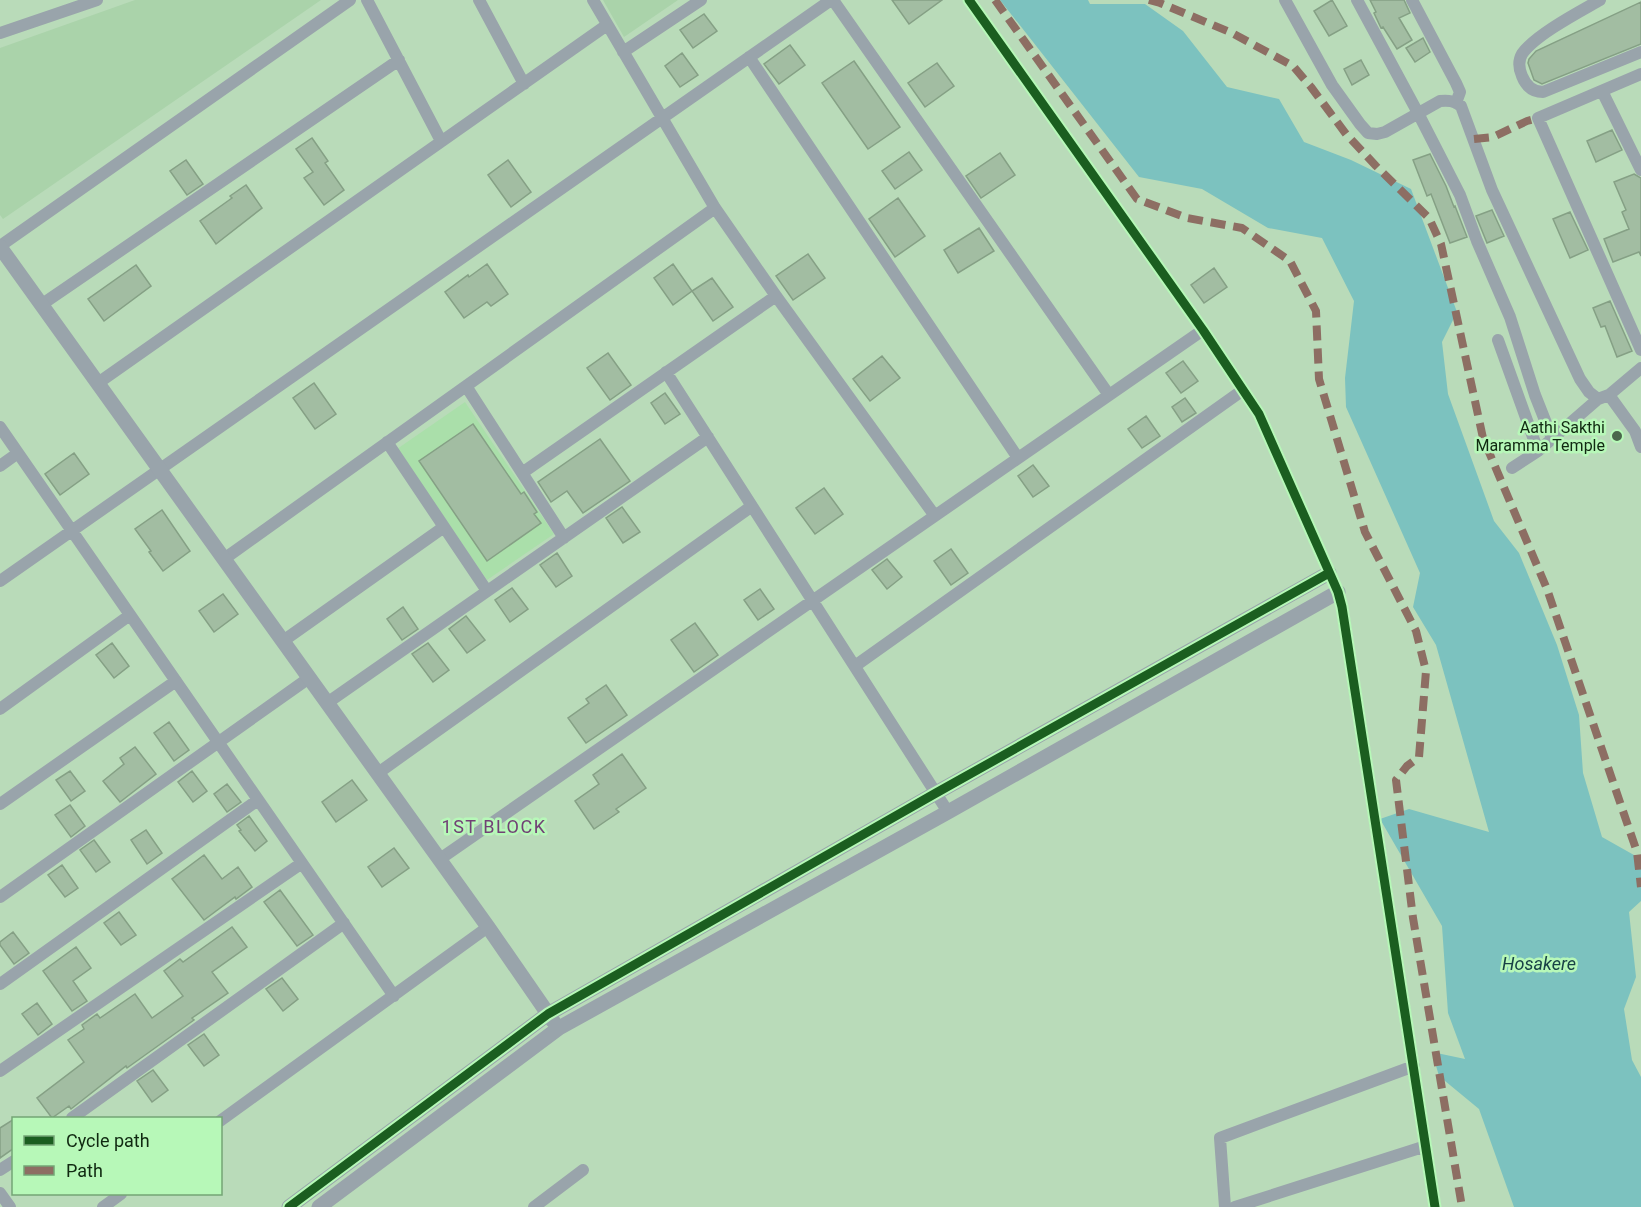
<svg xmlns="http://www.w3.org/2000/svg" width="1641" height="1207" font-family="Roboto,sans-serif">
	<rect width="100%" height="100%" fill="#b9dbb9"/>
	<path fill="#aadfaa" d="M465 402 554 534 487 580 397 449Z"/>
	<path fill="#aad3aa" d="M135 0H321L3 219 0 215V48Z
		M603 0H678L624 37Z"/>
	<path fill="#7cc2bf" d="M1000 0H1088L1090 4H1145L1183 31 1227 87 1279 99 1304 142 1351 160 1411 189 1457 312 1442 342 1448 394 1494 521 1519 553 1557 645 1579 715 1583 773 1602 837 1641 859V901L1629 912 1636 977 1624 1009 1632 1060 1641 1077V1207H1514L1479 1109 1439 1076 1432 1052 1465 1059 1448 1013 1442 926 1380 819 1409 809 1489 832 1436 645 1413 607 1420 573 1346 407 1345 378 1354 301 1322 238 1268 228 1202 189 1139 177Z"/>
	<path fill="#a2bda2" stroke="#85a085" stroke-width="1.5" d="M892 0H942L909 24Z
		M1332 0 1347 26 1329 36 1314 11Z
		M1370 0H1404L1410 13 1399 18 1412 40 1397 49 1383 27 1381 28 1374 13 1376 12Z
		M1641 2V44L1542 84 1534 80 1528 63 1529 59 1536 51Z
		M704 14 717 31 693 48 680 30Z
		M1423 38 1430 52 1415 62 1406 48Z
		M790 45 805 65 779 84 764 64Z
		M682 53 698 75 680 87 665 66Z
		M1361 60 1369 75 1352 85 1344 69Z
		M854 61 900 127 868 149 822 83Z
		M937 63 954 86 925 107 908 83Z
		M1612 130 1622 150 1596 162 1587 141Z
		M312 138 328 161 325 163 344 190 324 205 304 178 313 172 296 149Z
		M909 152 922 170 895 189 882 171Z
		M1000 153 1015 175 981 198 966 176Z
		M1430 154 1446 186 1454 207 1455 206 1467 237 1450 243 1431 194 1427 196 1413 160Z
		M186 160 203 184 187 195 170 171Z
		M508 160 531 192 511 207 488 175Z
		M1634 174 1641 178V256L1639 252 1613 262 1604 239 1629 229 1622 212 1626 210 1614 182Z
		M246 185 262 208 216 244 200 221 232 198 230 196Z
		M898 198 925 236 895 257 869 219Z
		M1492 210 1504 236 1487 243 1476 216Z
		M1570 212 1588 250 1570 258 1553 219Z
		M979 228 994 251 958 273 944 250Z
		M808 254 825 278 793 300 776 276Z
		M487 264 508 294 491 306 487 302 464 318 445 292 468 275 469 277Z
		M673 264 692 291 673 305 654 278Z
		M136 265 151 286 104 321 88 299Z
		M1214 268 1227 287 1204 303 1191 285Z
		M712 278 733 307 713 321 692 291Z
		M1610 301 1632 351 1617 357 1605 326 1601 327 1593 308Z
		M608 353 631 385 610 400 587 368Z
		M882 356 900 378 870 401 853 379Z
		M1183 361 1198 381 1181 393 1166 373Z
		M314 383 336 414 315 429 293 398Z
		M665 393 680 414 665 424 651 403Z
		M1185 398 1196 413 1182 422 1172 407Z
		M1146 416 1160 436 1142 448 1128 429Z
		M473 424 521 494 524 492 537 512 534 514 541 523 487 561 419 461Z
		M600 439 630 481 583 513 567 491 551 502 538 482Z
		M74 453 89 474 60 495 45 474Z
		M1033 465 1049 486 1033 497 1018 476Z
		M824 488 843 514 815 534 796 508Z
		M622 507 640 532 623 543 606 518Z
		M162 510 190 551 163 571 149 552 151 551 135 529Z
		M951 549 968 573 951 585 934 561Z
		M557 553 572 576 556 587 540 565Z
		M887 559 902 577 887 589 872 570Z
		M512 588 528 609 510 622 495 600Z
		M760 589 774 609 758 620 744 600Z
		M223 594 238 614 214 632 199 611Z
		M403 607 418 629 402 640 387 619Z
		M466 616 485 640 467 653 449 629Z
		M695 623 718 655 694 672 671 640Z
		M112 643 129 666 114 678 96 655Z
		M428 643 449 670 433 682 412 654Z
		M606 685 627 715 586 743 568 718 589 703 586 699Z
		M169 722 189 750 174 761 154 733Z
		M135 747 156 774 120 802 103 781 124 764 120 758Z
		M622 754 646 788 616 809 619 812 594 829 575 801 599 784 593 775Z
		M70 771 85 791 71 801 56 780Z
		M192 771 207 791 193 802 178 782Z
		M352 780 367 800 336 822 322 802Z
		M227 784 241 802 227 812 214 794Z
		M70 805 85 826 71 837 55 815Z
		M249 816 267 841 255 851 239 831 241 830 237 825Z
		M146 830 162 853 147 864 131 840Z
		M94 840 110 862 96 872 80 850Z
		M394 848 409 868 382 887 368 867Z
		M204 855 222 879 238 867 252 887 236 899 235 897 204 920 172 879Z
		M62 865 78 888 65 897 48 875Z
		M280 890 313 935 297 946 264 902Z
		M119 912 136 935 121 945 104 923Z
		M232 927 247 947 212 972 228 993 192 1018 194 1020 127 1068 126 1066 71 1109 69 1106 52 1118 37 1098 84 1062 68 1040 84 1029 82 1025 97 1014 100 1018 135 994 152 1018 183 996 164 971 180 959 183 962Z
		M13 932 29 953 14 964 0 945V942Z
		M76 947 91 968 73 981 87 1001 72 1011 43 971Z
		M282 978 298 999 283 1011 266 989Z
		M37 1003 52 1024 38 1035 22 1014Z
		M204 1034 219 1055 204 1066 188 1045Z
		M153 1070 168 1090 152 1102 137 1081Z
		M14 1119V1148L0 1158V1128Z"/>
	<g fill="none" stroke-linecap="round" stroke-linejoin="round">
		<path stroke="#99a4ab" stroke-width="12" d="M367 0 441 141
			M479 0 524 84
			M593 0 715 208 776 296 935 516
			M833 0 1109 395
			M969 0 1203 330 1259 414 1338 592 1342 607 1435 1207
			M1285 0 1332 85 1360 124 1368 133 1377 134 1385 132 1440 101C1449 100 1454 101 1461 106L1492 190 1580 379 1589 392 1598 399 1609 395
			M1357 0 1418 113 1460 195 1477 241 1510 317 1535 395 1552 438
			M1412 0 1456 83 1460 92 1456 103
			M1600 0C1579 12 1535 35 1522 54 1518 61 1519 69 1522 76 1526 86 1533 92 1543 92L1641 52
			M0 33 97 0
			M623 52 701 0
			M749 57 1018 458
			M1641 74 1538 118 1641 350
			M1602 91 1641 170
			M0 246 350 0
			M41 305 399 60
			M1498 340 1538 451
			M1641 368 1609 395 1635 431 1641 447
			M666 372 948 812
			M98 383 607 25
			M466 386 564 538
			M0 427 394 996
			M387 442 487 591
			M0 466 18 453
			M1512 468 1538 451 1598 399
			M522 473 776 296
			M224 559 715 208
			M0 581 831 0
			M283 641 444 527
			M855 666 1243 390
			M327 703 708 437
			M0 709 130 615
			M378 773 752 506
			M0 804 176 681
			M440 859 1203 330
			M0 897 309 678
			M0 984 258 800
			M0 1071 302 863
			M72 1118 344 923
			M220 1121 488 927
			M0 1170 14 1161
			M0 1193 10 1207
			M103 1207 121 1194
			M534 1207 583 1170
			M1225 1207 1220 1138 1414 1066
			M1235 1207 1426 1146"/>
		<path stroke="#99a4ab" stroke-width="15" d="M0 247 488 927 553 1021
			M289 1207 548 1014 936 793 1329 573
			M319 1207 559 1028 948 812 1338 592"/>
		<path stroke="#8d6e63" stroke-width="8" stroke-dasharray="15 8" stroke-linecap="butt" d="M995 0 1137 199 1187 218 1242 228 1290 261 1316 311 1319 379 1365 532 1416 631 1426 671 1419 757 1407 766 1396 780 1413 918 1462 1207
			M1149 0 1160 3 1232 33 1293 66 1311 87 1346 134 1376 166 1429 218 1441 244 1483 438 1547 589 1637 852 1641 887
			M1474 139 1493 137 1527 121 1538 118"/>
		<defs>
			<path id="cycleway" d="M969 0 1203 330 1259 414 1338 592 1342 607 1435 1207
				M289 1207 548 1014 936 793 1329 573"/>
		</defs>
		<use href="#cycleway" stroke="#b7f8b8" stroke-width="13"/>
		<use href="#cycleway" stroke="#1b5e20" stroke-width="9"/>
	</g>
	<circle fill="#4b674c" stroke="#b7f8b8" stroke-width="2" cx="1617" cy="436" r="6"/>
	<g text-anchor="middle" stroke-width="5" stroke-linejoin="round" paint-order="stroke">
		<g font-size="16" fill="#102911" stroke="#b7f8b8" text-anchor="end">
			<text x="1605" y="433">Aathi Sakthi<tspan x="1605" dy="18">Maramma Temple</tspan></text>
		</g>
		<g font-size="18" letter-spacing="1.5" fill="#714175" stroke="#b7f8b8">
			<text x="494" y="833">1ST BLOCK</text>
		</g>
		<g font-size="18" font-style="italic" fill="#194246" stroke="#b7f8b8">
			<text x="1539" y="970">Hosakere</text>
		</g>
	</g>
	<rect x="12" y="1117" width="210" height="78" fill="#b7f8b8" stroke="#74a575" stroke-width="1.5"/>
	<rect x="24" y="1136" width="30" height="9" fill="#1b5e20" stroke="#74a575" stroke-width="1.5"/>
	<text x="66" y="1147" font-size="18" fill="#102911">Cycle path</text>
	<rect x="24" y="1166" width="30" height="9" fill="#8d6e63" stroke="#74a575" stroke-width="1.5"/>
	<text x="66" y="1177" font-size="18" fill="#102911">Path</text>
</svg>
